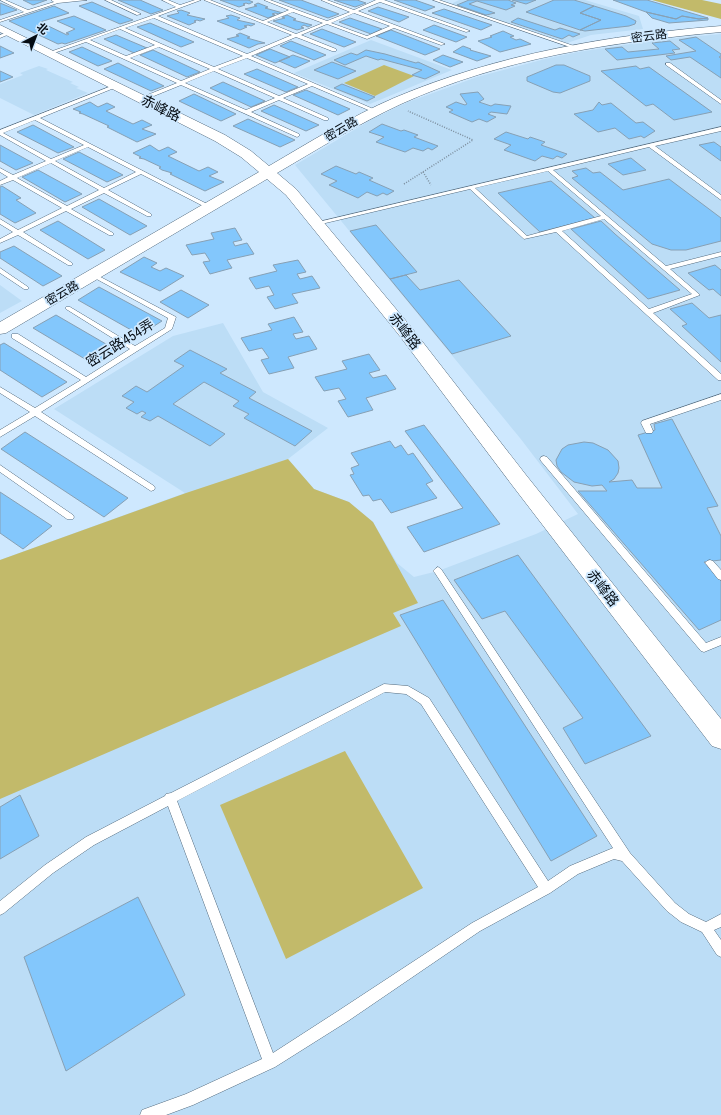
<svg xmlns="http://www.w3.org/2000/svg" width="721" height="1115" font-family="'Roboto Condensed','Noto Sans SC',sans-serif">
	<rect width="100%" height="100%" fill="#cee8fe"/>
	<path fill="#bcddf6" d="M459 0H585L639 16 643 29 591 35 567 43 451 4Z
		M721 34V1115H0V560L185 493 54 409 173 336 223 323 263 392 328 428 288 459 314 489 349 502 373 522 397 563 414 577 438 571 536 534 578 514 520 438 295 165 374 118 408 102 477 77 545 59 578 52 657 40Z
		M371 40 452 70 370 104 294 73Z
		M39 66 48 69 46 70 73 82 70 83 79 87 76 88 88 93 34 115 0 98V84L23 75 20 73Z
		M0 285 22 301 0 313Z"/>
	<path fill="#c2ba6a" d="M652 0H702L721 4V19Z
		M384 65 414 76 375 96 344 83Z
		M288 459 314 489 349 502 373 522 418 603 393 613 401 626 0 799V560L186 493Z
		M345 751 423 888 286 959 220 805Z"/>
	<path fill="#83c7fc" stroke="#87a0b4" d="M23 0H47L33 5Z
		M118 0H140L163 10 151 14Z
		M220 0H248L253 2 249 4 246 3 243 4 245 5 239 7Z
		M279 0H301L339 14 328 18Z
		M334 0H357L366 3 355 7Z
		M394 0H415L435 7 425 11Z
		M469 0H508L516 3 511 5 515 6 506 10 477 1 469 4 495 13 486 15 457 5Z
		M512 0H536L526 4Z
		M554 0H574L594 6 580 13 601 20 580 30 526 12Z
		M613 0H647L708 18 699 19 682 16 676 19 646 12Z
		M92 2 133 20 120 24 79 6Z
		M0 3 17 10 1 15H0Z
		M258 3 268 7 265 8 283 13 279 14 275 13 272 14 275 15 268 18 245 9 257 6 254 5Z
		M54 6 69 13 40 22 67 35 69 34 66 33 75 29 57 21 74 16 106 30 65 44 62 43 58 44 9 21Z
		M594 6 626 16 636 21 635 24 629 26 585 31 580 30 601 20 580 13Z
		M378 7 409 17 399 22 368 11Z
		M444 9 492 25 481 30 432 13Z
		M181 10 190 13 187 15 205 19 200 21 197 20 194 21 196 22 189 25 167 16 179 13 177 11Z
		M646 12 676 19 682 16 699 19 708 18V20L669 23 652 18Z
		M231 15 240 18 237 20 255 24 251 26 248 25 244 26 247 27 240 30 217 21 229 18 226 16Z
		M287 15 296 19 293 20 312 25 308 27 304 25 301 27 304 28 297 30 273 21 285 18 282 17Z
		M350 18 382 29 371 34 339 22Z
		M518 18 555 30 560 28 580 34 573 37 569 35 562 39 511 22Z
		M150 23 194 42 181 47 137 27Z
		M434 25 467 37 456 42 423 30Z
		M322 29 356 42 344 47 310 34Z
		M391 30 440 49 425 55 376 36Z
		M503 31 514 36 510 37 516 40 520 39 531 44 500 52 478 41 492 37 490 36Z
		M240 33 250 37 247 38 265 43 258 44 249 48 227 39 239 36 236 35Z
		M116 35 147 48 134 53 104 39Z
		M696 37 721 54V56L719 57 721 58V78L690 57 671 60 666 56 696 51 679 40Z
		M291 41 326 55 314 60 280 46Z
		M670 41 680 49 672 50 675 53 617 60 605 49 622 47 628 52 659 49 652 43Z
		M0 46 14 53 0 58Z
		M463 46 471 49 470 50 491 56 477 61 453 52Z
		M82 47 112 61 98 66 69 52Z
		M270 49 290 57 275 63 256 55Z
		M153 50 200 72 187 77 140 55Z
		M366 50 385 54 416 63 418 62 440 72 425 79 412 75 422 70 381 59 378 60 366 56 345 65 334 60 351 53 357 55Z
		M293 55 310 61 295 68 279 61Z
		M443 55 463 62 450 67 433 60Z
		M332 62 356 71 338 79 314 70Z
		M118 63 164 86 151 91 104 69Z
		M556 65H564L590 76V81L560 93 553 92 527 81V77Z
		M636 66 640 69 649 67 712 112 674 120 653 104 646 106 601 71Z
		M257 69 298 87 286 92 244 74Z
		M0 71 13 77 0 82Z
		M223 82 265 101 251 107 210 88Z
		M342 84 375 97 367 101 334 88Z
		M306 90 350 109 338 115 293 95Z
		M478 92 484 99 479 102 491 106 495 104 511 106 507 114 491 112 488 114 496 117 487 122 479 119 472 122 449 112 453 110 446 107 456 102 465 105 467 104 460 94Z
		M194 94 236 114 221 121 179 101Z
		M90 102 98 107 107 103 115 107 106 111 133 124 142 120 152 125 142 129 156 134 137 142 107 127 109 126 83 114 79 113 81 112 73 109Z
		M599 102 602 105 611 103 636 123 643 122 655 131 644 138 641 136 629 139 615 128 598 132 574 114 593 110Z
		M274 105 319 125 306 131 261 111Z
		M248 119 295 140 280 147 233 126Z
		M382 124 401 131 404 130 418 135 414 137 438 146 432 150 428 148 423 151 413 148 405 152 376 142 384 137 369 132Z
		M33 125 74 147 58 153 17 132Z
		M506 132 528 139 530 137 545 142 541 145 567 154 562 158 557 156 553 159 542 156 535 161 504 150 511 145 494 139Z
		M714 142 721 147V161L699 145Z
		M0 145 33 163 16 170 0 161Z
		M150 145 159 151 168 147 177 152 168 156 199 171 208 167 218 172 209 176 224 182 205 191 170 174 172 173 162 170 159 168 161 167 144 159 139 158 141 157 133 153Z
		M79 152 123 175 107 182 63 159Z
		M631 158 646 170 623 175 608 164Z
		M336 166 356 174 359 172 373 178 369 180 394 191 387 195 383 193 377 196 367 192 358 198 329 185 337 181 321 174Z
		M586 168 593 173 600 172 623 190 669 179 721 218V241L686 250H671L652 244 572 178 578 176 572 171Z
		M38 170 82 194 65 202 22 177Z
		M551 181 595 218 540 232 498 193Z
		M2 186 21 198 16 200 36 213 15 223 0 214V187Z
		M99 199 147 226 130 235 82 207Z
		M58 221 105 250 88 259 40 230Z
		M601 221 615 234 680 290 648 299 571 229Z
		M376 225 417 272 390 279 350 231Z
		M235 228 242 240 233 242 235 246 247 243 254 254 227 260 232 268 210 274 203 262 210 261 205 253 192 255 186 245 214 239 211 233Z
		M14 246 62 276 43 286 0 258V252Z
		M144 257 157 263 151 267 160 271 166 268 184 276 160 291 120 272Z
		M298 260 306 272 297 274 300 279 312 276 320 288 292 294 298 303 275 309 267 297 274 295 269 286 256 289 249 278 277 271 273 265Z
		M715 265 721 270V296L713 289 709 290 688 273Z
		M406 275 420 290 459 280 511 336 452 354 390 279Z
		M99 287 162 321 140 335 78 300Z
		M181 290 209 305 188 318 160 302Z
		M692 303 709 318 721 315V362L682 326 687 324 670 309Z
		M56 315 118 351 95 365 33 328Z
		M294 317 303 332 293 334 296 339 309 336 317 349 288 357 294 368 269 374 261 360 269 358 262 348 249 351 241 338 272 330 268 324Z
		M4 343 67 382 42 397 0 370V345Z
		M190 350 227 369 220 373 256 392 249 398 312 431 295 446 244 418 249 414 233 406 239 401 204 382 173 404 225 434 210 446 158 416 150 421 141 417 146 413 142 411 137 414 126 408 134 402 122 396 136 386 147 392 184 366 174 361Z
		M369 354 380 370 369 373 373 378 386 375 396 389 366 398 373 410 348 417 338 401 346 399 339 388 324 391 315 377 347 369 342 361Z
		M672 419 718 506 707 508 721 536V560L704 562 721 581V620L699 630 578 491H607L602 485 592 486 574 482 561 472 557 466 556 460 562 449 568 445 584 442 593 443 608 450 618 461 619 468 618 473 614 479 609 482 632 480 637 488H662L638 435 655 430 654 424Z
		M424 425 500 524 424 552 407 527 463 508 405 431Z
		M25 432 128 498 104 517 1 449Z
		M390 441 395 448 401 445 408 455 413 453 433 481 426 484 437 498 391 513 381 499 373 501 369 495 363 496 350 475 354 474 351 468 359 465 351 453Z
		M0 492 52 526 23 549 0 533Z
		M518 555 651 736 585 764 563 728 583 718 505 611 482 619 454 580Z
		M443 600 597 836 551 861 400 615Z
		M20 795 39 836 0 859V807Z
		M138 897 185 995 66 1071 24 957Z"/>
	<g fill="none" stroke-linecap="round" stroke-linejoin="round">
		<defs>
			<path id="lane" d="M0 0H5L28 10 54 2 51 0H87L58 3 0 22V20L24 12Z
				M105 0H111L141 14 137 15Z
				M162 0H168L180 5 195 0H201L158 16 247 54 292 35 204 0H210L263 21 289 10 264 0H270L327 21 350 12 321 0H327L354 10 376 0H384L470 31 466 32 380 2 358 11 445 44 441 45 394 28 367 39 327 24 301 35 336 49V51H332L296 37 251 56 378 111 373 112 312 86 283 98 328 118V120H324L279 100 251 112 299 134V136L297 137 181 85 144 100H140V98L177 83 86 42 51 54 47 53 176 7ZM293 12 323 23 296 34 267 22ZM354 13 390 26 367 36 331 23ZM154 18 243 56 214 67 125 28ZM120 29 155 45 126 56 90 40ZM159 47 210 69 181 81 130 58ZM247 58 308 84 279 96 218 69ZM214 71 275 98 246 110 185 83Z
				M433 0H439L577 47 573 48Z
				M8 32 12 33 0 38V35Z
				M666 63H670L721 100V104L666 65Z
				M114 85 119 86 40 118 211 206V208H207L141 174 108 190 151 214V216H147L104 193 71 209 113 233V235H109L66 211 23 232 72 263V265H68L18 235 0 243V239L13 232 0 224V219L18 230 62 208 13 180 0 185V181L8 177 0 172V168L13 175 46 161 0 135V130ZM35 120 84 145 51 159 3 133ZM88 147 136 172 104 188 55 161ZM51 163 99 190 67 206 17 178Z
				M721 127V131L655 146 721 195V200L649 147 553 170 666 266 721 252V256L670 269 700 295 653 313 721 374V380H718L556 232 524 239 470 189 317 225 314 223ZM548 171 601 216 527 236 475 188ZM604 219 692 294 649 309 562 231Z
				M0 268 28 287V289H24L0 273Z
				M93 273 174 316 176 317 172 329 41 412 154 486 155 488 154 490 151 491 35 416 0 437V430L30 412 0 393V387L35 408 81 380 12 338V334H18L86 377 130 349 66 309V307H70L135 346 165 328 168 318 91 276V274Z
				M721 394V400L650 424 653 431 652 433H646L641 423 642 421Z
				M544 456 547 457 706 643 721 637V645L704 652 701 651 541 461 540 459 541 457Z
				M0 465 73 515 74 517 73 519H67L0 472Z
				M710 560 713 561 721 570V580L718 579 707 565 705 563 707 561Z
				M438 567 441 569 630 853 675 903 689 914 706 922 721 914V927L714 930 721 940V957L717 955 702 932 681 922 667 911 622 861 614 859 578 874 550 893 480 931 348 1021 275 1067 193 1105 166 1115H140L142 1110 186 1094 262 1059 168 806 94 845 53 873 4 913 0 915V901L45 865 86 837 165 796 166 794 171 793 384 684 408 686 429 698 548 881 570 866 613 848 435 573 433 571 435 569ZM385 692 406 694 421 704 538 887 472 923 338 1011 273 1053 177 801Z"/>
			<path id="secondary" d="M0 25 225 135 251 151 269 166C310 142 350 117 394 98 498 54 609 35 721 26V32C612 42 502 58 401 104 358 124 318 149 277 173L296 189 411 327 526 475 721 719V749L712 746 512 485 399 335 286 195 267 179 6 333 0 334V322L259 172 241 157 215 141 0 32Z"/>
		</defs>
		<use href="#lane" stroke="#546b7e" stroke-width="1"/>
		<use href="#secondary" stroke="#546b7e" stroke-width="1"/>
		<path stroke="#7c8e9e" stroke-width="1.5" stroke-dasharray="1 1.5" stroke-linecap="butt" d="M423 172 431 185
			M404 184 473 140 408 111"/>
		<use href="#lane" fill="#fff" fill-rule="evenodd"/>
		<use href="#secondary" fill="#fff" fill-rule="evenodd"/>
	</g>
	<g text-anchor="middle" stroke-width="3.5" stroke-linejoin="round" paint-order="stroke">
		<g font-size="12" fill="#050c13" stroke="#cee8fe">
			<text transform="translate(649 36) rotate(-7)" y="4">密云路</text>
			<text transform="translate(341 129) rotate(-30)" y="4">密云路</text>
			<text transform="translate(62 293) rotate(-30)" y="4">密云路</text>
		</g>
		<g font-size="14" fill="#050c13" stroke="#cee8fe">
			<text transform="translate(161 108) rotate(26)" y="5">赤峰路</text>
			<text transform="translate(405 331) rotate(52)" y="5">赤峰路</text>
			<text transform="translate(120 343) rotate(-32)" y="5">密云路454弄</text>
			<text transform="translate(603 588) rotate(52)" y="5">赤峰路</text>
		</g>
	</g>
	<g transform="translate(36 36) rotate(42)" stroke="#cee8fe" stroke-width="3" paint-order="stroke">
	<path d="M0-3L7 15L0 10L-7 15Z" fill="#050c13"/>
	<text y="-6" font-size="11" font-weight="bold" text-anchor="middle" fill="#050c13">北</text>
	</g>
</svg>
